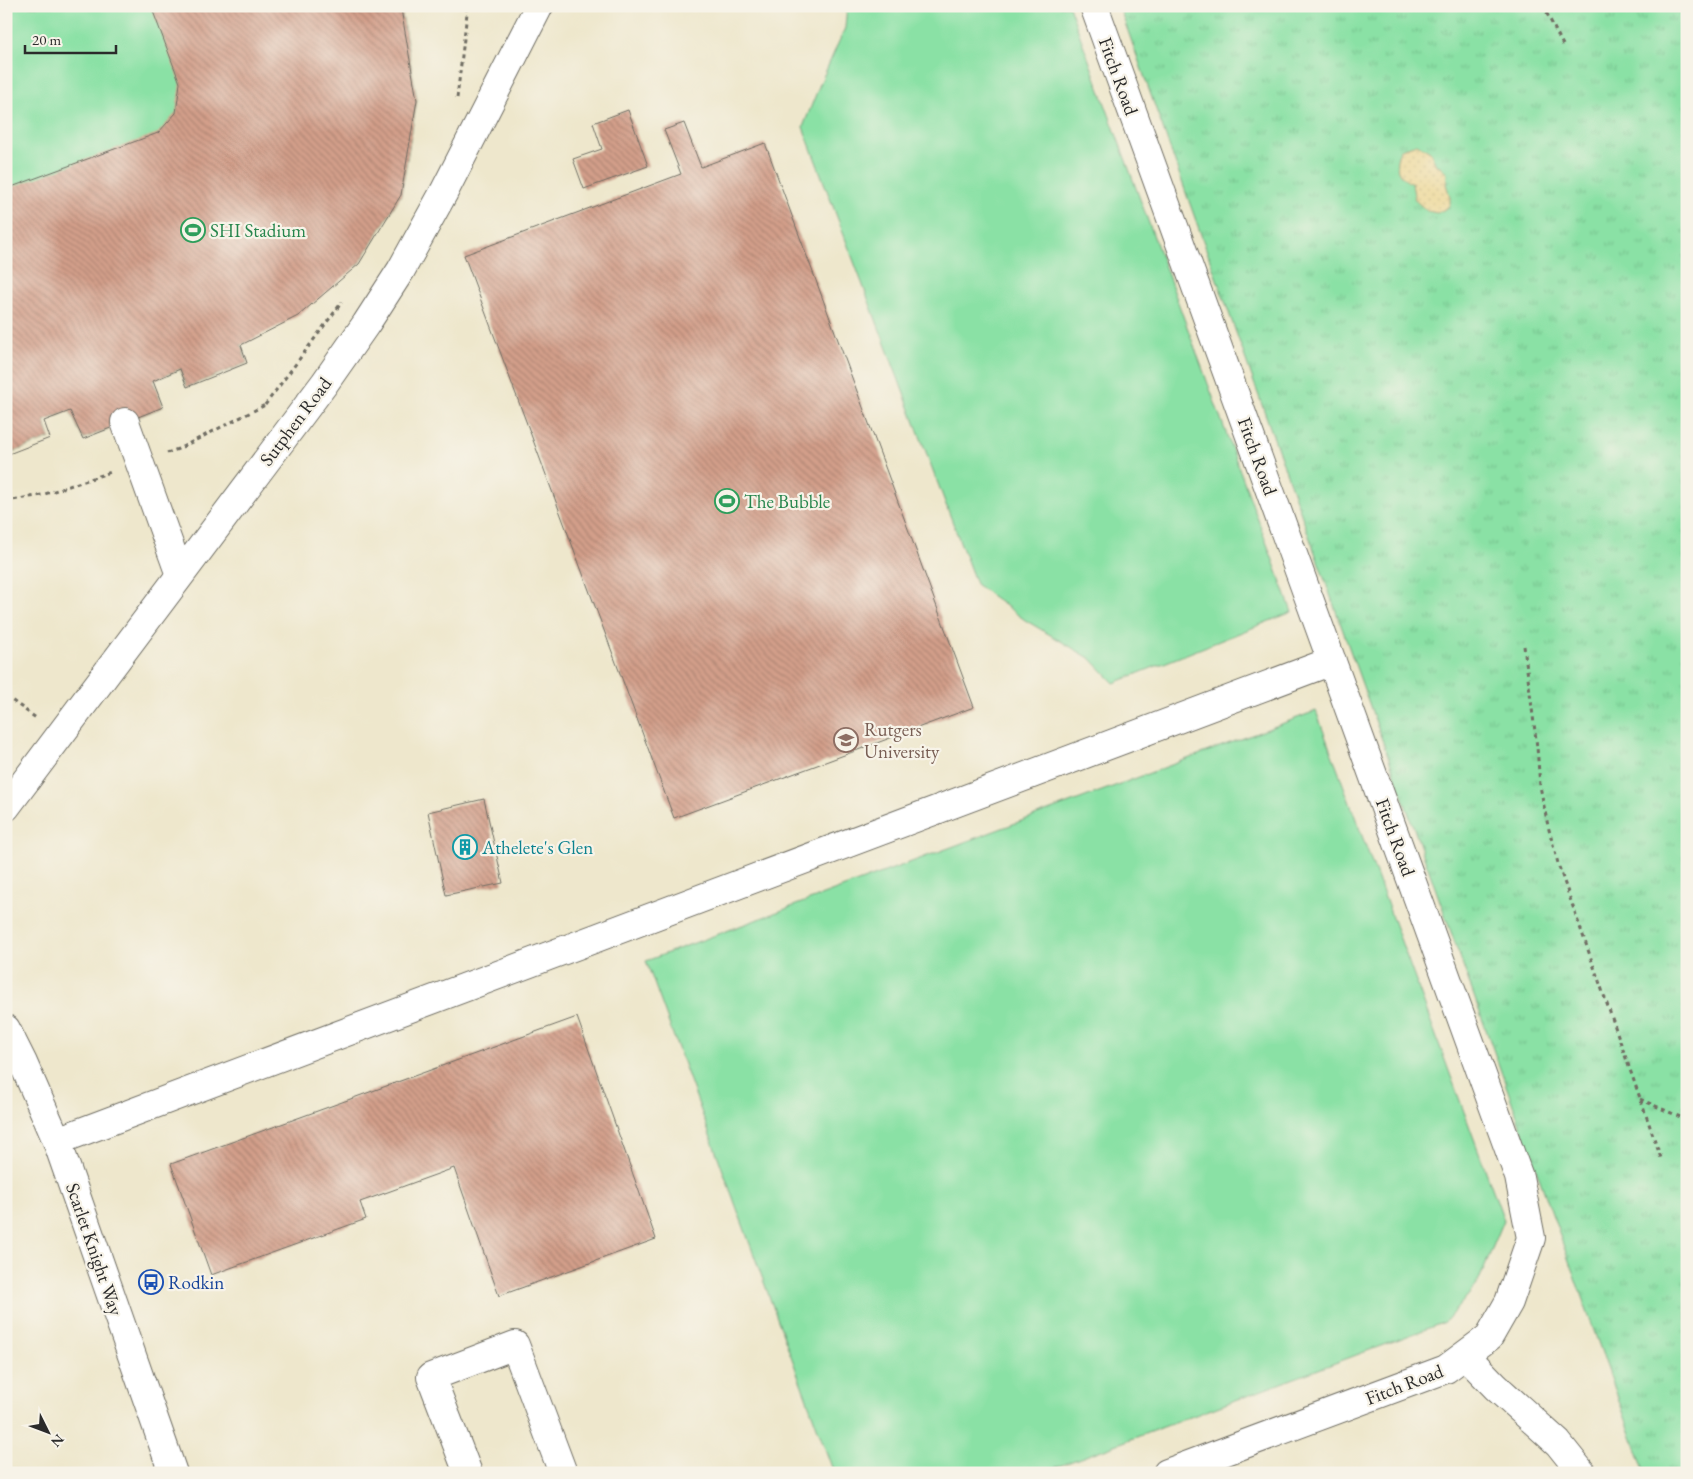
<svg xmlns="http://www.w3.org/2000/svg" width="1693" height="1479" font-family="'EB Garamond',serif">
	<defs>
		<pattern id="grass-tufts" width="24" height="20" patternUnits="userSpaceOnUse" patternTransform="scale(1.25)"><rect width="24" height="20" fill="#8ae1a5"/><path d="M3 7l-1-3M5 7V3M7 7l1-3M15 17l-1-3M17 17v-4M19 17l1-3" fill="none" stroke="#77c18e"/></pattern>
		<pattern id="sand-dots" width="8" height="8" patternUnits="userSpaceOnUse" patternTransform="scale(1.25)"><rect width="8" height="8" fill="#eeda9e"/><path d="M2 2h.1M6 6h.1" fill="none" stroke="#cb8" stroke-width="1.8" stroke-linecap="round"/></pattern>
		<pattern id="building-back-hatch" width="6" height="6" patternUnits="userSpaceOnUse" patternTransform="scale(1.25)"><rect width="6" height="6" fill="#d39f8a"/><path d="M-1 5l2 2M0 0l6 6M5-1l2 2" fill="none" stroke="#ab8271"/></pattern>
	</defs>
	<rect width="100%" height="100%" fill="#f7f3e8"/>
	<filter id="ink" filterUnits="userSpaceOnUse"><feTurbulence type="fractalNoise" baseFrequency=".02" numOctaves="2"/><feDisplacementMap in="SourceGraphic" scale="10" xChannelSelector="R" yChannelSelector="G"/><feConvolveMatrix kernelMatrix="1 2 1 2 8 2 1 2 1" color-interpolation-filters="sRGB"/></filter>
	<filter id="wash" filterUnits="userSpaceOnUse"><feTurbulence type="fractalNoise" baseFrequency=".0096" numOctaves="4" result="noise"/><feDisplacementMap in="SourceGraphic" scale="20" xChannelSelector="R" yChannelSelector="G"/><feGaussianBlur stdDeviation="1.12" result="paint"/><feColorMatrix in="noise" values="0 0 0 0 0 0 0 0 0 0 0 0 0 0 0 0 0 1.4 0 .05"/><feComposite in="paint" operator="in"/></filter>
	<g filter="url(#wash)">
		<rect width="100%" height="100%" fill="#eee7cc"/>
		<path fill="url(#grass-tufts)" stroke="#5a8668" d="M1119 6H1687V1473H1645Z"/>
		<path fill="url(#sand-dots)" stroke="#8c8264" d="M1417 144 1430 152 1436 165 1440 166 1447 174 1446 184 1450 197V204L1447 208 1437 213 1427 211 1415 200 1412 184C1396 175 1393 164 1401 149Z"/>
		<path fill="#8ae1a5" stroke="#5a8668" d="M6 6H409L401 9 417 100 401 195 359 264 241 345 247 363 187 387 180 369 153 381 163 407 83 439 70 411 44 421 50 438 6 455Z
			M847 6H1069L1292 612 1114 683 1091 659 1025 620 976 584 803 127 820 84 845 28Z
			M1316 711 1504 1220 1477 1285 1445 1322 1040 1473H834L646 961Z"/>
		<g id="blocks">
			<path fill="url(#building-back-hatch)" d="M151 6H408L401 9 417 100 401 195 359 264 298 316 241 345 247 363 187 387 180 369 153 381 163 407 83 439 70 411 44 421 50 438 6 455V189L158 133 176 113 180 83Z
				M628 110 648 166 584 189 573 159 602 149 593 123Z
				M684 123 701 167 765 143 974 707 674 818 464 255 681 174 664 130Z
				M484 799 503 883 446 895 428 812Z
				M577 1017 656 1239 499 1296 454 1168 360 1202 366 1219 211 1275 171 1164Z"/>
		</g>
	</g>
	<g filter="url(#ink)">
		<use href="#blocks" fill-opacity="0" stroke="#6f6d63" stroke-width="1"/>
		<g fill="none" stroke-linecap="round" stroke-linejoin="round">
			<defs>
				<path id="minor" d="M1094 6 1519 1177 1531 1238 1509 1302 1489 1337 1446 1369 1167 1473
					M125 422 180 575
					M6 807 324 384 366 324 401 270 444 192 539 6
					M6 1029 23 1063 57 1141 173 1473
					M57 1141 1332 661
					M1465 1355 1496 1387 1558 1443 1582 1473
					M468 1473 431 1377 515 1345 563 1473"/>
			</defs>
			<use href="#minor" stroke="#6f6d63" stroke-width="30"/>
			<path stroke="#6f6d63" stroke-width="3" stroke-dasharray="4 4" stroke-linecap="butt" d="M1543 6 1563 45
				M457 98 467 13 466 6
				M265 405 342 302
				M167 453 178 449 267 404
				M6 501 42 495 111 472
				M1524 646 1537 747 1540 786 1548 826 1559 867 1661 1158
				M6 696 36 718
				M1640 1099 1687 1120"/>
			<use href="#minor" stroke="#fff" stroke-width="28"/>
		</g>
	</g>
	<defs>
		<symbol id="stadium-ring" viewBox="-11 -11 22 22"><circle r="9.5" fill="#f7f3e8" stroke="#2e9e5b" stroke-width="1.5"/><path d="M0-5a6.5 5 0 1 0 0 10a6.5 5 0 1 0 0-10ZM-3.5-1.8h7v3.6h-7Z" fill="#2e9e5b"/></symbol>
		<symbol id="university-ring" viewBox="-11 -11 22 22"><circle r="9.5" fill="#f7f3e8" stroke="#8d6e63" stroke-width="1.5"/><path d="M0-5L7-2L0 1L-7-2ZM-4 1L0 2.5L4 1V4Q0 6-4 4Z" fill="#8d6e63"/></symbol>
		<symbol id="building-ring" viewBox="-11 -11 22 22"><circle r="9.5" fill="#f7f3e8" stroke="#0f9aa8" stroke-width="1.5"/><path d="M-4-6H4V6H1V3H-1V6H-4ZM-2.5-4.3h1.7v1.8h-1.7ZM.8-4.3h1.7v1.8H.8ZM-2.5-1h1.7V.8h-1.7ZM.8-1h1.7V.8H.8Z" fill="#0f9aa8"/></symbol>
		<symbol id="bus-ring" viewBox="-11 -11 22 22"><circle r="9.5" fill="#f7f3e8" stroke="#1a4fb4" stroke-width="1.5"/><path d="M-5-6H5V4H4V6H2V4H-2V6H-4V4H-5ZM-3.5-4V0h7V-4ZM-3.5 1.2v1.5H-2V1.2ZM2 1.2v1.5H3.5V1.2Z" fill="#1a4fb4"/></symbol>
	</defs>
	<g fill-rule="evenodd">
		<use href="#stadium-ring" x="179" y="216" width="28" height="28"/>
		<use href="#stadium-ring" x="713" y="487" width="28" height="28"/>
		<use href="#university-ring" x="832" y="726" width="28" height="28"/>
		<use href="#building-ring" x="451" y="833" width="28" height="28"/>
		<use href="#bus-ring" x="137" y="1268" width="28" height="28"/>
	</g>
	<g text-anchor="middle" stroke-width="4.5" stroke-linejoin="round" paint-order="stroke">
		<g font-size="19" fill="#2b2b2b" stroke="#f7f3e8">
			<text transform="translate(1119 76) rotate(70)" y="7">Fitch Road</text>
			<text transform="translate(295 421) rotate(-53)" y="7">Sutphen Road</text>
			<text transform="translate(1258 456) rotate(70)" y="7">Fitch Road</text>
			<text transform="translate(1396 837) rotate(70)" y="7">Fitch Road</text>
			<text transform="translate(95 1249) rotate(71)" y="7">Scarlet Knight Way</text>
			<text transform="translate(1404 1384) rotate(-21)" y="7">Fitch Road</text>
		</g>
		<g font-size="19" fill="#27864d" stroke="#f7f3e8" text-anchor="start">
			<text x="210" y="237">SHI Stadium</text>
			<text x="744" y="508">The Bubble</text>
		</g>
		<g font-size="19" fill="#785e54" stroke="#f7f3e8" text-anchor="start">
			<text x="864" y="736">Rutgers<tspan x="864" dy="22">University</tspan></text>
		</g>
		<g font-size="19" fill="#0d838f" stroke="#f7f3e8" text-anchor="start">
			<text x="482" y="854">Athelete's Glen</text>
		</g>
		<g font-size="19" fill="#164399" stroke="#f7f3e8" text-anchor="start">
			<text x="168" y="1289">Rodkin</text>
		</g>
	</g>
	<rect width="1693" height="1479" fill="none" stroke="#f7f3e8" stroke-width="25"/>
	<g transform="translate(48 1432) rotate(132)" stroke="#f7f3e8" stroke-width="4" paint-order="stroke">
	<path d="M0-4L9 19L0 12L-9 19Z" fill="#2b2b2b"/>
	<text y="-8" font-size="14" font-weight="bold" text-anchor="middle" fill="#2b2b2b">N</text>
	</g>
	<path d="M25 45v8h91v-8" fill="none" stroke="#2b2b2b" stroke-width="2.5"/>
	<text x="32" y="45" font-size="15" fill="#2b2b2b" stroke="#f7f3e8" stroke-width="4" paint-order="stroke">20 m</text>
</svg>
